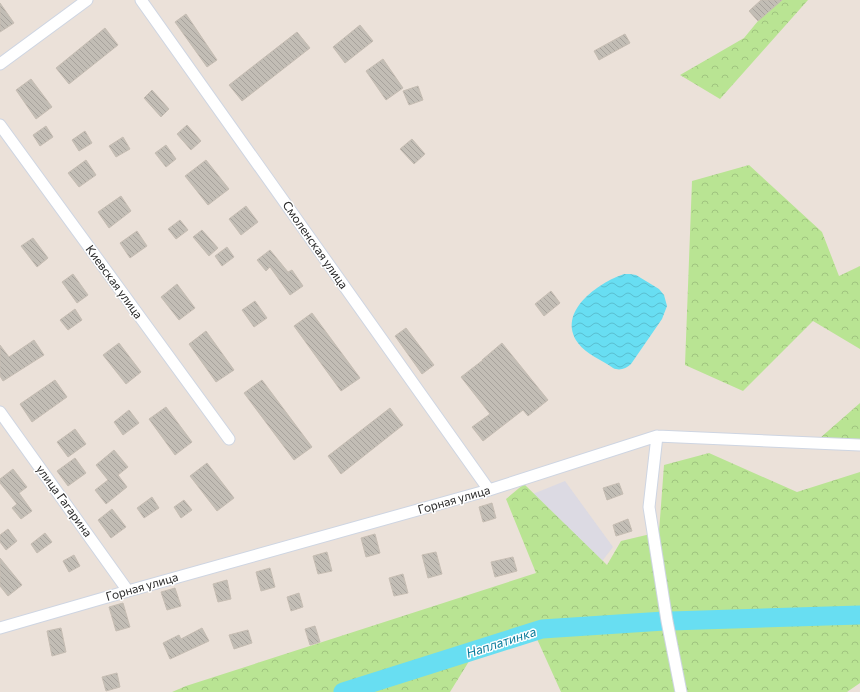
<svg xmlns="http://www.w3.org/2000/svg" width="860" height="692" font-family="Commissioner,sans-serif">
	<defs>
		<pattern id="forest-crowns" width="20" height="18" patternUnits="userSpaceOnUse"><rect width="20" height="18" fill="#b9e493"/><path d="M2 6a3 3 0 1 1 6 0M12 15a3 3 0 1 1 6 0" fill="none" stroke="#9fc47f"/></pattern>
		<pattern id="water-waves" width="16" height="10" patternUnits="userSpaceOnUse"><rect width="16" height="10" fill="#68def2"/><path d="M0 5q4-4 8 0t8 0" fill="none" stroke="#5abed0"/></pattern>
		<pattern id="building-back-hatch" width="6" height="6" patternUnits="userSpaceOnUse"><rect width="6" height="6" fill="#c2bdb5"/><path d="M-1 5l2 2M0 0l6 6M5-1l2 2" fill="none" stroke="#a7a29c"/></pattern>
	</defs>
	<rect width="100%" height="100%" fill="#ebe1d9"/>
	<path fill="#dcdae3" d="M565 481 613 547 596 569 518 500Z"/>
	<path fill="url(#forest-crowns)" d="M779 0H808L720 99 680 75 744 38 758 21Z
		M749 165 822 232 839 276 860 266V349L813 321 743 391 685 365 692 181Z
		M860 403V439L820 438Z
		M709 453 797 492 860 472V683L847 692H561L537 639 471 658 450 692H172L186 686 536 573 506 499 524 484 607 565 621 541 659 532 664 465Z"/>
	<path fill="url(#water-waves)" d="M624 274H630L636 275 659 289 664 295 667 306 662 319 631 364C626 369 619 371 613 368 602 360 586 354 578 343 556 312 598 283 624 274Z"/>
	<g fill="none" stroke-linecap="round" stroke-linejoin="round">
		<path stroke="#68def2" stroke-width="19" d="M671 621 860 615
			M343 692 542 629 664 621"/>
	</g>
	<path fill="url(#building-back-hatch)" stroke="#c6bdb3" d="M761 0H782L758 21 749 11Z
		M0 3 14 23 0 32Z
		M186 14 217 60 207 67 175 22Z
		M360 25 373 41 345 63 333 47Z
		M105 28 118 45 69 84 56 68Z
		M297 32 310 48 242 101 229 85Z
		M625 34 630 43 599 60 594 51Z
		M383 59 403 88 386 100 366 71Z
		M31 79 52 107 36 119 16 90Z
		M418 86 423 100 409 105 403 91Z
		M152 90 169 109 161 117 144 98Z
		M187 125 201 141 191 150 177 134Z
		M46 126 53 137 40 146 33 135Z
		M85 131 92 143 79 151 72 140Z
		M123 137 130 149 116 157 109 146Z
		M412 139 425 154 414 164 400 149Z
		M166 145 176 159 166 167 155 153Z
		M86 160 96 175 79 187 68 173Z
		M206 160 229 189 208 205 185 176Z
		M121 196 131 211 109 228 98 212Z
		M246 206 258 222 241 235 229 219Z
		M180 220 188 230 176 239 168 229Z
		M202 230 218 248 209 256 193 237Z
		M137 231 147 246 130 258 120 243Z
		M33 238 48 258 37 267 21 246Z
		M227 247 234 257 222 266 215 256Z
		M270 250 288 272 292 270 303 286 290 295 270 267 266 271 257 260Z
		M73 274 88 295 77 303 62 282Z
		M177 284 195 308 179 320 161 297Z
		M551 291 560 303 544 316 535 304Z
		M255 301 267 318 254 327 242 310Z
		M75 309 82 320 68 330 60 320Z
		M312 313 360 378 341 391 294 326Z
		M406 328 434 365 422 374 395 336Z
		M206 331 234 370 216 382 189 344Z
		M34 340 44 355 3 381 0 376V345L9 357Z
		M119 343 141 372 126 384 103 355Z
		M502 343 548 400 528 416 523 410 483 441 472 427 490 414 461 377 483 360H482Z
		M55 380 67 397 32 422 20 404Z
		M262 380 312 447 294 460 244 393Z
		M166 407 192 442 175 455 149 419Z
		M390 408 403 425 341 474 328 456Z
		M129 410 139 423 123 435 114 422Z
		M75 429 86 444 68 457 57 442Z
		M114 450 128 467 118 475 127 487 106 504 95 490 108 480 96 465Z
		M75 458 86 473 68 486 57 471Z
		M207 463 234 498 217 511 190 476Z
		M13 469 27 487 19 493 32 511 21 519 12 508 17 504 0 483V479Z
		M619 483 623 494 607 500 603 488Z
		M152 497 159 508 144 518 137 508Z
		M184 500 192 510 181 518 174 507Z
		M492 503 496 518 483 522 479 507Z
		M112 509 126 527 111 538 98 520Z
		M628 519 632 531 616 536 613 525Z
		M8 529 17 541 6 550 0 542V535Z
		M45 533 52 542 37 553 31 544Z
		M375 534 380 553 366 557 361 538Z
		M327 552 332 571 318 574 313 556Z
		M436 552 442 574 428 578 422 555Z
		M74 555 80 566 69 572 63 561Z
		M513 557 517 571 495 577 491 562Z
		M0 558 22 585 8 596 0 586Z
		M270 568 275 587 261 591 256 572Z
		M403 574 408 593 394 596 389 578Z
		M227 580 231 599 218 602 213 584Z
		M175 588 181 606 167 610 161 592Z
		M299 593 303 607 291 611 287 597Z
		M123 603 130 627 116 631 109 607Z
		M315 626 320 642 310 645 305 629Z
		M61 628 66 652 52 656 47 631Z
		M202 628 209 641 170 659 163 643 179 635 181 639Z
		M248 630 252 643 234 649 229 635Z
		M117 673 120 687 106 691 102 677Z"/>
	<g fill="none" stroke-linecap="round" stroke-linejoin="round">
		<defs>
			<path id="minor" d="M141 0 489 490
				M0 64 87 0
				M0 125 229 439
				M0 412 128 591
				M657 436 649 507 667 621 681 692
				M0 628 128 591 489 490 657 436 860 445"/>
		</defs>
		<use href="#minor" stroke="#ced5e2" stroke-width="13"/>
		<use href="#minor" stroke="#fff" stroke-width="11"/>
	</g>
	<g text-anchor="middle" stroke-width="3" stroke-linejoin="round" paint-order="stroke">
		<g font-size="12" fill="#282828" stroke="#fff">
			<text transform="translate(315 245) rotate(55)" y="4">Смоленская улица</text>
			<text transform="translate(114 282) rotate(54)" y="4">Киевская улица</text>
			<text transform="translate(454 500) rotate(-16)" y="4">Горная улица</text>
			<text transform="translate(64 501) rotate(54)" y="4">улица Гагарина</text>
			<text transform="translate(142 587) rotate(-16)" y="4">Горная улица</text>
		</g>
		<g font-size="13" font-style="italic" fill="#097b9b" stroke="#fff">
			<text transform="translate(501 642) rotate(-18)" y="5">Наплатинка</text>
		</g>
	</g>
</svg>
